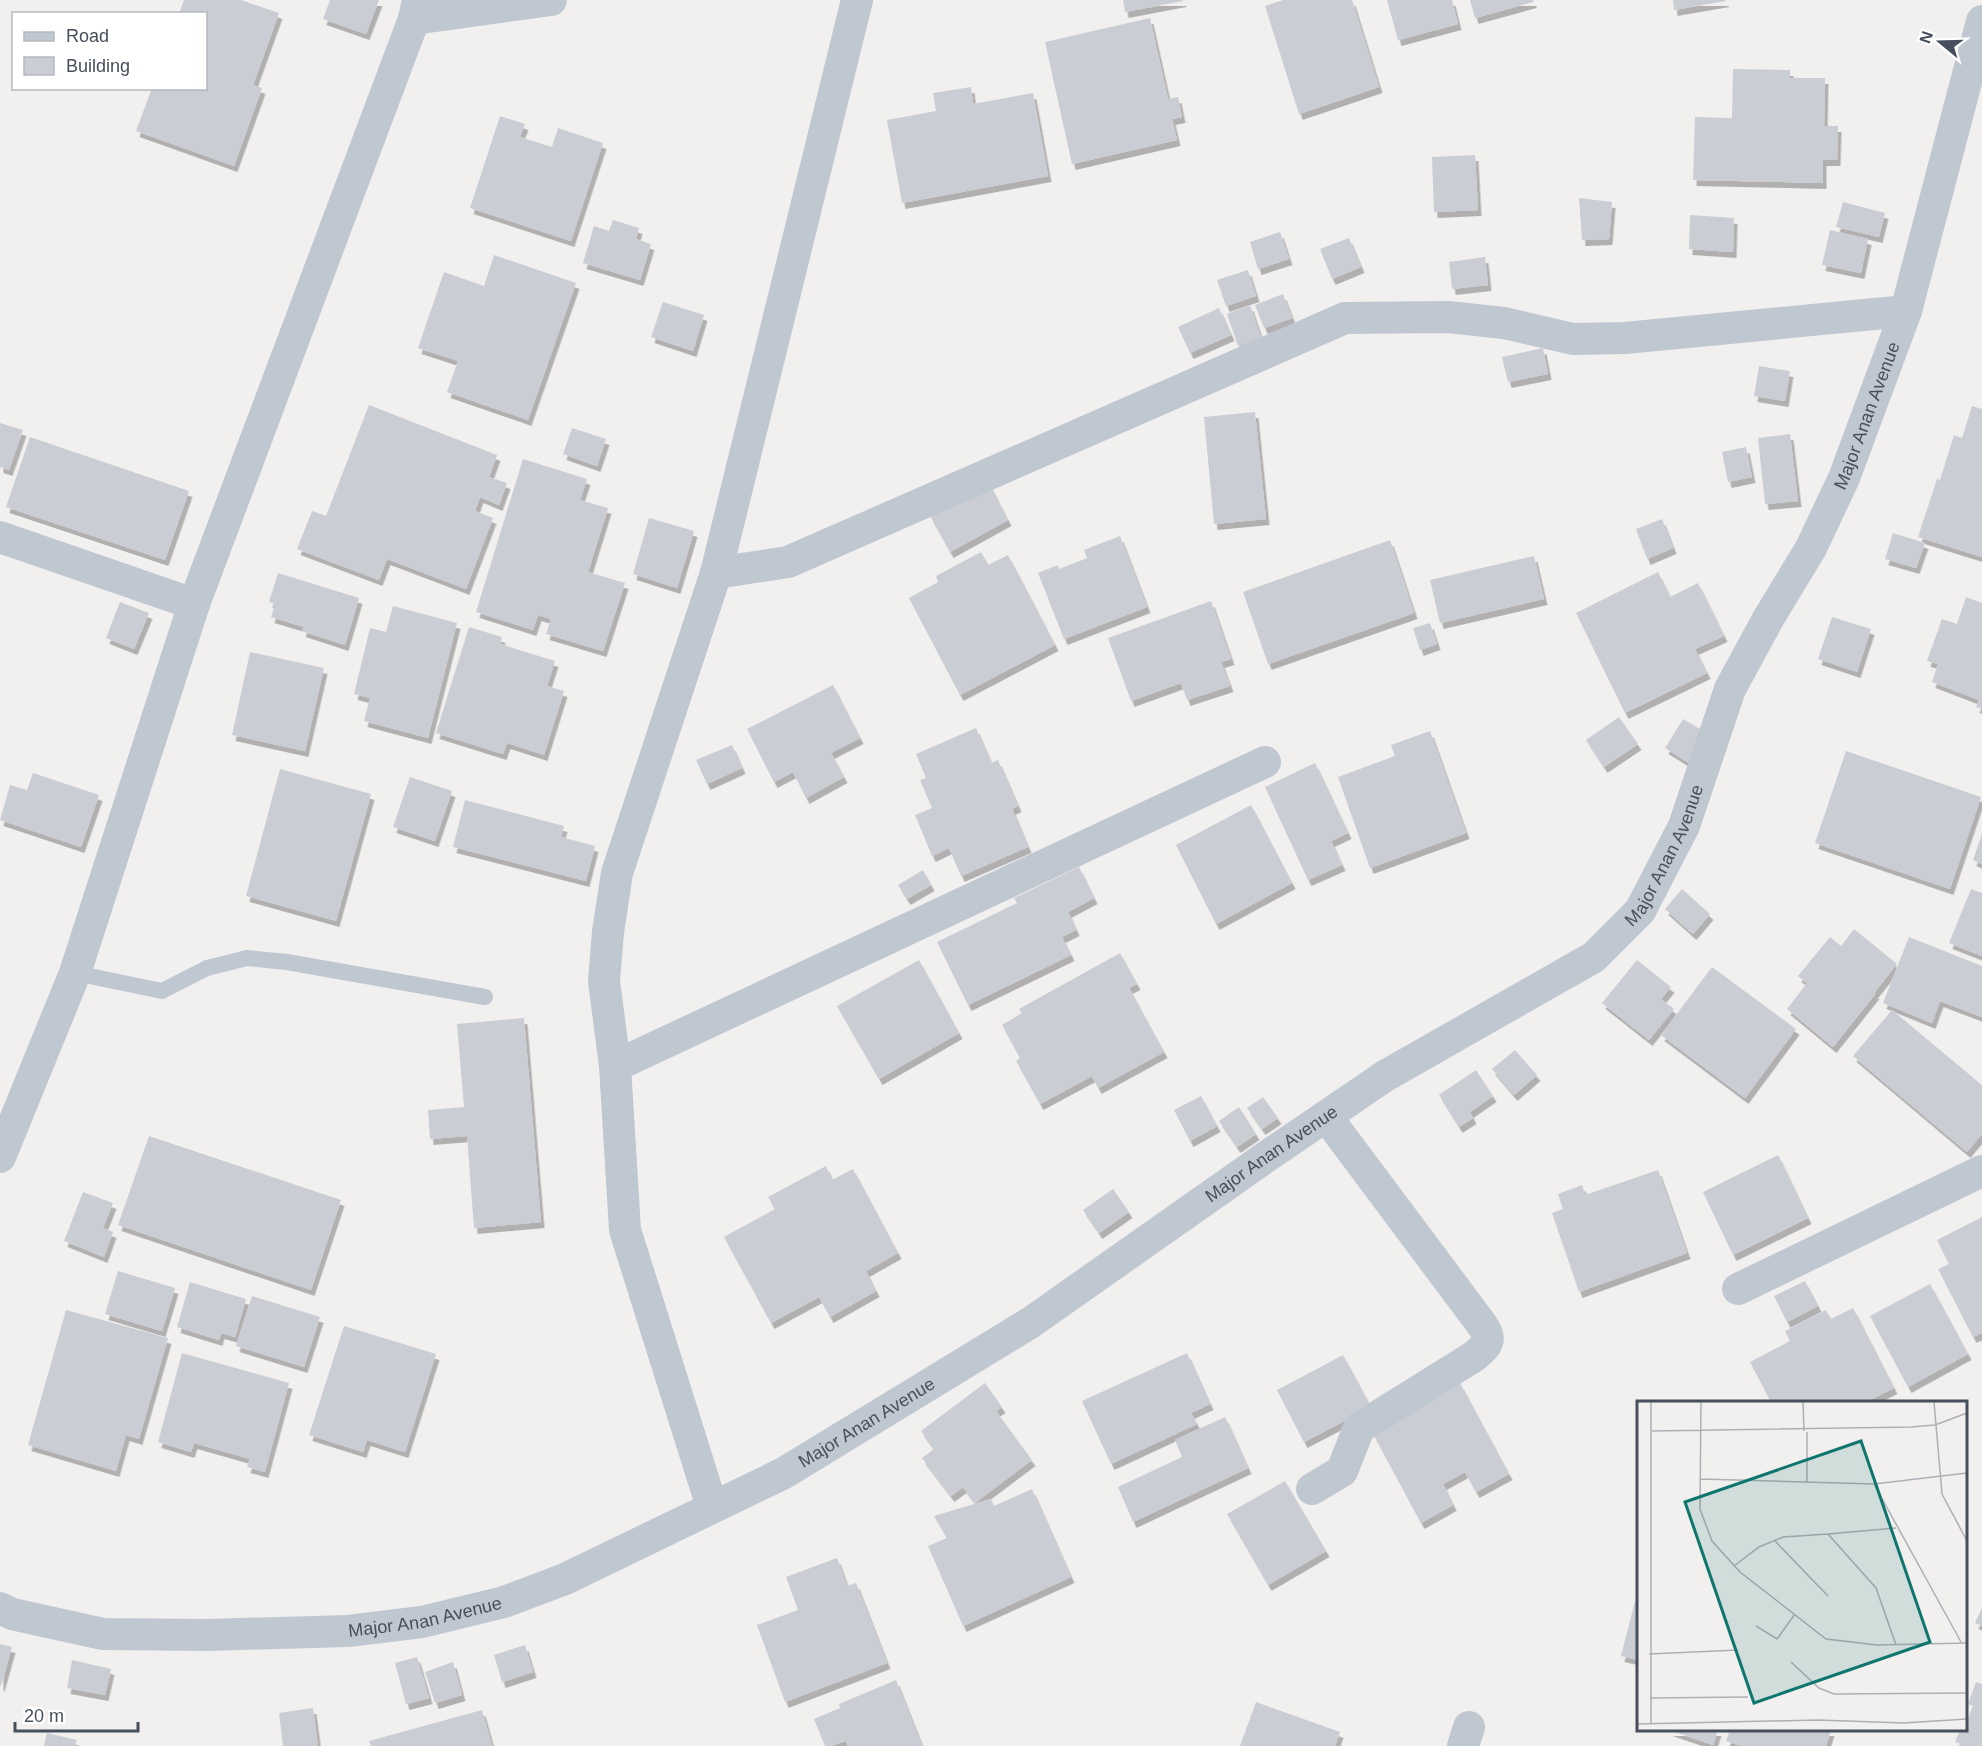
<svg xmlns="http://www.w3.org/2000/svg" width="1982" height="1746" font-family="Helvetica,sans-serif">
	<defs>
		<filter id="shadow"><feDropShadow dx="3.5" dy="6" stdDeviation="0" flood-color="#0004"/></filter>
	</defs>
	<rect width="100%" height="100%" fill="#f2efef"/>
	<path fill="#cbcdd5" filter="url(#shadow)" d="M184 0H241L279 13 253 85 262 88 234 166 136 131 152 88H206V14H179Z
		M330 0H379L366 34 323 19Z
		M1123 0H1183V1L1125 12Z
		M1283 0H1352L1379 87 1299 114 1265 6Z
		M1387 0H1452L1458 24 1398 40Z
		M1470 0H1533V2L1475 18Z
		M1673 0H1725L1726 1 1674 10Z
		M1150 18 1168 99 1178 97 1182 117 1172 119 1177 140 1072 164 1045 42Z
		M1733 69 1790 70V78H1825L1824 126H1838L1837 160H1823V183L1693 180 1695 117 1732 118Z
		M971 87 973 104 1033 93 1048 176 902 203 887 120 936 111 933 93Z
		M500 116 525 124 520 137 552 147 558 128 603 143 571 241 470 208Z
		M1475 155 1478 210 1434 212 1432 157Z
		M1579 198 1612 202 1609 239 1582 240Z
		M1843 202 1885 213 1879 237 1836 227Z
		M1690 215 1734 218 1733 252 1689 249Z
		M613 220 639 228 636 239 651 244 640 280 583 263 594 226 609 231Z
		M1830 230 1868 239 1861 273 1822 265Z
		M1280 232 1289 259 1258 269 1250 242Z
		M1349 238 1361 267 1332 279 1320 249Z
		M494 255 576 283 528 420 447 392 458 361 418 348 444 272 484 286Z
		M1485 257 1488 285 1452 289 1449 262Z
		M1248 270 1256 296 1226 306 1217 280Z
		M1283 294 1292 318 1264 328 1255 305Z
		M663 302 704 315 693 351 651 337Z
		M1250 305 1261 338 1238 346 1227 314Z
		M1219 308 1231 335 1190 353 1178 327Z
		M1543 348 1548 374 1508 382 1502 357Z
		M1759 366 1790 371 1785 401 1754 396Z
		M369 405 497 455 489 477 507 483 499 505 480 497 475 511 493 518 466 589 387 559 379 580 297 549 312 511 326 516Z
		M1972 406 1982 409V557L1918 537 1937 479 1940 480 1954 435 1962 438Z
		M1255 412 1266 519 1214 524 1204 417Z
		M0 423 23 430 9 470 0 467Z
		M572 428 606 439 597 466 563 454Z
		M1790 434 1798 501 1765 504 1758 438Z
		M30 437 189 491 165 560 6 507Z
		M1746 447 1752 477 1728 482 1722 452Z
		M523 459 587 479 580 500 608 508 588 572 625 583 603 651 546 634 551 619 538 615 533 630 476 612Z
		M989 483 1008 520 950 552 930 516Z
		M649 518 694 531 677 588 633 574Z
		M1662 519 1673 548 1647 559 1636 529Z
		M1893 533 1925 543 1916 568 1885 559Z
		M1120 536 1147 607 1064 639 1038 573 1058 565 1059 569 1087 558 1084 550Z
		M1390 540 1414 613 1268 664 1243 592Z
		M981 552 988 565 1008 555 1055 645 960 695 909 598 938 582 936 576Z
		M1534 556 1544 599 1440 623 1430 580Z
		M1658 572 1670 597 1698 583 1724 636 1695 649 1707 673 1625 713 1576 613Z
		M278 573 359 598 345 645 302 631 304 627 271 617 275 604 269 602Z
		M1966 597 1982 603V709L1976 707 1979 700 1932 682 1938 664 1927 661 1942 619 1957 624Z
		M1211 601 1231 659 1221 662 1230 686 1187 700 1181 683 1131 701 1108 638Z
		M120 602 149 613 134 649 106 638Z
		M393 606 457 623 428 738 364 721 370 698 354 694 370 628 386 632Z
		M1832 617 1871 629 1857 672 1818 659Z
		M1430 623 1437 644 1420 650 1413 628Z
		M469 627 502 637 500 644 555 661 547 686 564 691 544 755 507 743 503 754 436 733Z
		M250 652 324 668 305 751 232 735Z
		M833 685 860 738 831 753 844 777 806 798 793 772 774 782 747 729Z
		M1619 717 1638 744 1604 767 1586 740Z
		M1683 719 1707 733 1689 763 1665 748Z
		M976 728 991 763 998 760 1018 806 1012 809 1028 847 961 876 949 848 932 856 915 815 932 808 920 780 926 778 916 754Z
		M1430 731 1466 833 1370 868 1338 777 1395 756 1391 745Z
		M732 745 742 768 707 784 696 760Z
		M1846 751 1981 797 1950 889 1815 843Z
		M1315 763 1348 833 1331 841 1342 865 1308 880 1265 787Z
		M280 769 371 794 336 921 246 896Z
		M33 773 99 795 81 847 0 820 10 785 27 790Z
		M410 777 452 791 435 841 393 827Z
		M465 800 564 826 561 837 595 846 586 881 453 847Z
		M1251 805 1292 883 1216 924 1176 845Z
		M1982 834V864L1973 860Z
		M1079 867 1094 898 1068 912 1076 930 1062 937 1071 955 968 1005 937 942 1017 903 1014 898Z
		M923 870 931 885 907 899 898 885Z
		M1682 889 1710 914 1693 934 1665 909Z
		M1971 889 1982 893V956L1949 943Z
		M1854 929 1897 964 1874 993H1876L1833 1047 1787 1009 1807 983 1798 976 1830 937 1841 946Z
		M1909 937 1982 966V1017L1940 1001 1932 1023 1883 1003Z
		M1120 953 1137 984 1129 988 1164 1052 1098 1088 1092 1076 1040 1104 1016 1061 1020 1058 1002 1025 1022 1013 1019 1009Z
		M919 960 959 1033 879 1079 837 1006Z
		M1637 960 1671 987 1661 999 1674 1009 1649 1040 1602 1003Z
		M1712 967 1796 1029 1745 1098 1661 1035Z
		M1892 1010 1982 1085V1134L1967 1152 1853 1056Z
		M524 1018 541 1222 474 1228 467 1136 430 1139 428 1110 464 1107 457 1024Z
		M1515 1050 1537 1075 1514 1095 1492 1069Z
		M1476 1070 1493 1096 1470 1112 1473 1118 1459 1127 1439 1095Z
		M1201 1096 1217 1126 1190 1141 1174 1110Z
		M1263 1097 1278 1118 1262 1129 1247 1108Z
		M1239 1107 1256 1134 1237 1147 1219 1121Z
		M149 1136 341 1200 311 1290 118 1225Z
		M1778 1155 1808 1218 1733 1255 1703 1192Z
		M826 1166 832 1180 853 1169 898 1253 866 1271 876 1291 830 1317 819 1297 771 1323 724 1237 775 1209 768 1197Z
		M1658 1170 1687 1253 1579 1292 1552 1213 1563 1209 1558 1194 1582 1185 1585 1195Z
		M1113 1189 1129 1212 1099 1233 1083 1210Z
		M83 1192 113 1203 103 1228 113 1232 104 1257 64 1241Z
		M1982 1217V1333L1973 1337 1938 1269 1949 1264 1937 1240Z
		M118 1271 175 1288 162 1331 105 1314Z
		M1805 1281 1818 1306 1787 1322 1774 1296Z
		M190 1282 246 1299 235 1337 221 1333 219 1340 177 1327Z
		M1930 1284 1968 1354 1908 1387 1870 1316Z
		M252 1296 320 1317 304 1367 236 1346Z
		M1853 1308 1894 1388 1866 1402H1771L1750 1362 1790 1341 1785 1331 1826 1310 1831 1319Z
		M66 1310 168 1338 139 1439 126 1435 116 1471 28 1445Z
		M344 1326 436 1354 405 1452 367 1440 363 1452 309 1435Z
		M182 1353 289 1383 265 1472 247 1467 250 1459 194 1443 191 1452 158 1442Z
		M1187 1353 1210 1404 1191 1413 1197 1424 1111 1464 1082 1401Z
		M1343 1355 1371 1407 1304 1442 1277 1390Z
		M985 1383 1002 1407 996 1411 1032 1460 975 1503 963 1487 951 1496 922 1458 934 1449 921 1431Z
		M1460 1383 1509 1474 1476 1492 1465 1472 1443 1484 1453 1505 1421 1523 1372 1432Z
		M1225 1417 1248 1468 1133 1522 1118 1487 1182 1457 1175 1440Z
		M1285 1481 1326 1551 1268 1585 1227 1514Z
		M1032 1489 1071 1577 963 1626 928 1546 947 1538 934 1516 991 1499 994 1506Z
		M837 1558 847 1586 856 1583 887 1663 785 1702 757 1625 798 1610 786 1577Z
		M1635 1601 1638 1602V1660L1621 1656Z
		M1982 1608V1626L1975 1623Z
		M0 1644 12 1647 1 1686 0 1685Z
		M525 1645 533 1672 502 1682 494 1655Z
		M417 1657 429 1698 406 1704 395 1663Z
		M72 1660 111 1669 105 1695 67 1688Z
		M453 1662 462 1695 435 1703 425 1672Z
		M896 1680 922 1746H848L846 1741 831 1746H825L814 1719 840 1708 839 1704Z
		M1976 1682 1982 1684V1746H1960L1961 1744 1955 1742 1960 1730H1966V1718L1968 1719 1973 1706 1968 1704Z
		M1256 1702 1340 1732 1335 1746H1240Z
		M313 1708 318 1746H283L279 1713Z
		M482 1710 492 1746H371L369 1741Z
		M1669 1730H1718L1713 1745Z
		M1730 1730H1831L1826 1746H1742L1726 1741Z
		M47 1733 77 1740 75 1746H44Z"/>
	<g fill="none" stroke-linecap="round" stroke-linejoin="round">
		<path stroke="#bfc7d1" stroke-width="16" d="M75 973 162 991 207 968 247 958 287 962 485 997"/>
		<g stroke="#bfc7d1" stroke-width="32">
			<path d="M414 19 551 0"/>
			<path d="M0 537 194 604"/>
			<path d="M716 573 857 0"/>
			<path d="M615 1066 1265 762"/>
			<path d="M0 1157 75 973 194 604 414 19 418 0"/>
			<path d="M1738 1289 1982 1171"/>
			<path d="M1312 1489 1342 1471 1359 1428 1473 1357C1489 1344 1493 1340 1480 1322L1326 1116"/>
			<path d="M712 1507 625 1230 615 1066 604 981 608 932 617 873 716 573 788 562 1345 318 1448 317 1504 323 1573 339 1625 338 1906 311"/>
			<path id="s1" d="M0 1608 12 1614 103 1634 207 1635 348 1631 422 1622 504 1602 565 1579 784 1473 1030 1323 1263 1159 1385 1076 1594 957 1640 911 1684 826 1730 689 1768 619 1811 548 1844 478 1906 311 1982 21"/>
			<path d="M1463 1746 1469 1727"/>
		</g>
	</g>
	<g text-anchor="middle" stroke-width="5" stroke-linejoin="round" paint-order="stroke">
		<g font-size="18" fill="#474f5d" stroke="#fff">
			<text dy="6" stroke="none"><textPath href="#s1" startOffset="2392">Major Anan Avenue</textPath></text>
			<text dy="6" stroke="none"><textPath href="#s1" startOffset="1906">Major Anan Avenue</textPath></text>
			<text dy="6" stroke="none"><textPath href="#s1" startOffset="1402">Major Anan Avenue</textPath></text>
			<text dy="6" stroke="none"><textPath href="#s1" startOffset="916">Major Anan Avenue</textPath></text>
			<text dy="6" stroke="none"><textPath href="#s1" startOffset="430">Major Anan Avenue</textPath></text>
		</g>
	</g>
	<g transform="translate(1637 1401)">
		<rect width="330" height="330" fill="#f2efef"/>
		<path fill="none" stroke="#aeafb5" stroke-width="1.5" d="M64 1 63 108 75 140 103 171 189 238 240 244 330 242M166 1 167 30M297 1 305 93 330 140M15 30 274 26 298 24 330 12M170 31V81M64 78 237 83 330 72M237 83 324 241M191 133 259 127M138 140 191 195M97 165 122 146 146 136 191 133 239 187 259 244M119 225 140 238 158 213M12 253 101 249M154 261 182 287 197 293 330 292M13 297 111 296M14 322V1M0 323 181 319 266 322 330 318"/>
		<path fill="#0f766e" fill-opacity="0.15" stroke="#0f766e" stroke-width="3" d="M224 40 293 241 117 302 48 101Z"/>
		<rect width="330" height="330" fill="none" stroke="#474f5d" stroke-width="3"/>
	</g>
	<rect x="12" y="12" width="195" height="78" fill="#ffffff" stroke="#b5b9be" stroke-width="1.5"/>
	<rect x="24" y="32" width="30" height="9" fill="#bfc7d1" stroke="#b5b9be" stroke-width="1.5"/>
	<text x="66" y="42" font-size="18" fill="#474f5d">Road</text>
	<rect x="24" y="57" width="30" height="18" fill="#cbcdd5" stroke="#b5b9be" stroke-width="1.5"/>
	<text x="66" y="72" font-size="18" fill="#474f5d">Building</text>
	<g transform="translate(1940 42) rotate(289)" stroke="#ffffff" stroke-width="4.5" paint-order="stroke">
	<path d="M0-4.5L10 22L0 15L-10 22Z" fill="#474f5d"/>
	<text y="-9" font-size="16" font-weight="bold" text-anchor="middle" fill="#474f5d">N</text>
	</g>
	<path d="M15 1722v9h123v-9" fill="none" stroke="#474f5d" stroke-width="3"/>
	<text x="24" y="1722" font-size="18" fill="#474f5d" stroke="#ffffff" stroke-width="4.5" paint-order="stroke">20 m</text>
</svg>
